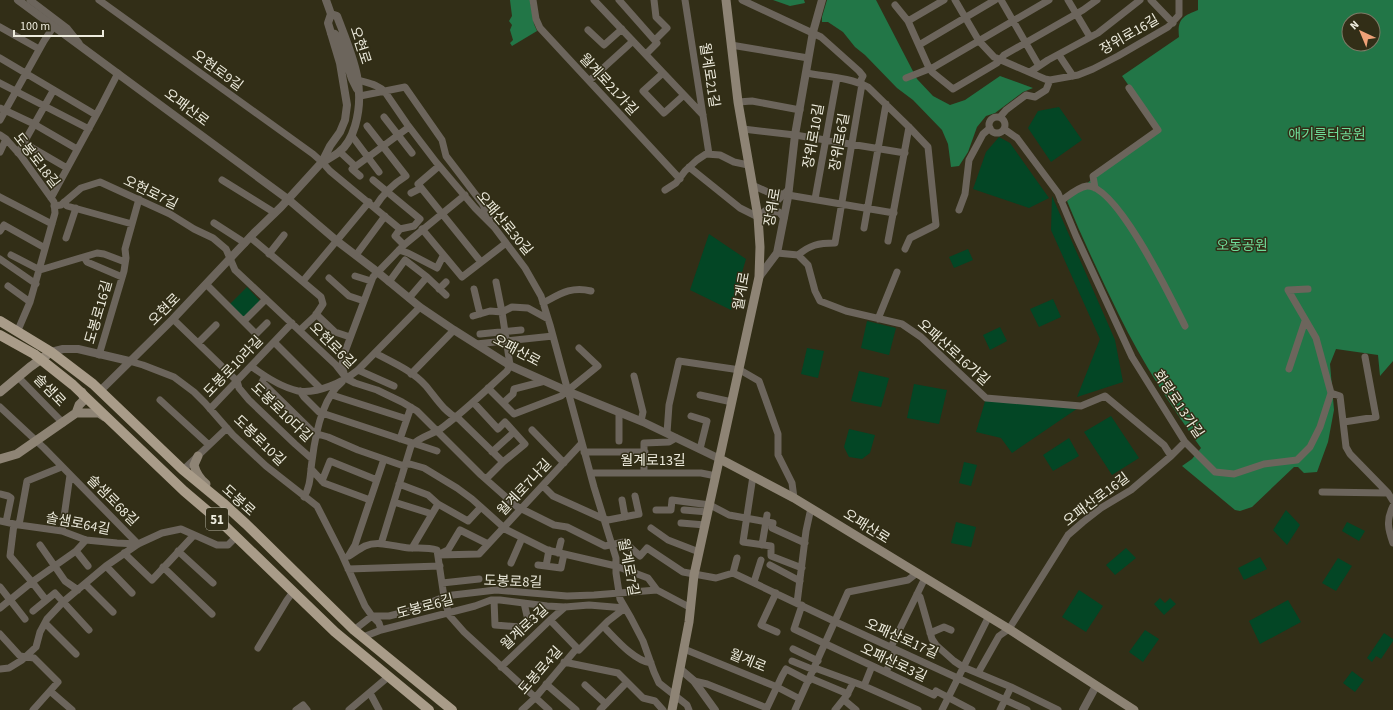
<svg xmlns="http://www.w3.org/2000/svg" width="1393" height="710" font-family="'Source Sans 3','Noto Sans KR',sans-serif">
	<rect width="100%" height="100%" fill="#322e17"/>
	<path fill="#034625" d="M1059 107 1082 140 1051 162 1028 128 1038 111Z
		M999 137 1010 143 1049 198 1029 208 973 189 986 152Z
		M1052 196 1115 340 1123 382 1077 397 1100 339 1051 230Z
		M709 234 746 259 731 310 690 290Z
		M968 249 973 260 954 268 949 257Z
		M247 287 260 301 242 319 229 305Z
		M1053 299 1061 317 1039 327 1030 309Z
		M867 321 896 328 889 355 861 348Z
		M1000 327 1007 341 990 350 983 335Z
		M807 348 824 351 818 378 801 374Z
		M859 371 889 378 881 407 851 401Z
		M914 384 947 390 939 424 907 418Z
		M986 398 1081 406 1012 453 1001 438 976 432Z
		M1111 416 1139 458 1112 475 1084 432Z
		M849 429 875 435 870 453 862 459 849 457 844 447Z
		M1069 438 1079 456 1053 471 1043 455Z
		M964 462 977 465 971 486 959 483Z
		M1286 510 1300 525 1287 545 1273 530Z
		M956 522 976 527 971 547 951 543Z
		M1347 522 1365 531 1359 541 1342 531Z
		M1126 548 1136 558 1115 575 1106 565Z
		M1260 557 1267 569 1244 580 1238 568Z
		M1338 558 1352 566 1336 591 1322 583Z
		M1079 590 1103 606 1086 632 1062 617Z
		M1160 598 1165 603 1170 598 1176 604 1164 615 1154 604Z
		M1288 600 1301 622 1260 644 1249 621Z
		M1145 630 1159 639 1143 662 1129 652Z
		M1384 633 1393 639V641L1381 659 1376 656 1372 662 1367 658Z
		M1352 671 1364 680 1355 692 1343 683Z"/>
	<path fill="#227647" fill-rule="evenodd" d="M510 0H530L534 24 537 31 512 46 510 43 513 40 510 30 512 25 509 21 512 16Z
		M773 0H804L805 3 790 6Z
		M827 0H876L917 79 933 96 950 105 965 100 1000 76 1033 88 1023 92 995 113 986 116 977 127 968 152 959 166 951 167 948 144 942 130 913 100 897 88 865 55 855 47 843 32 828 22H822V17Z
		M1198 0H1393V361L1380 376 1378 355 1336 349 1330 364 1334 410 1328 442 1317 472 1304 473 1298 467H1294L1252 507 1240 511 1235 510 1182 466 1192 459 1201 448C1171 406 1142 362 1119 315 1101 278 1083 240 1067 201L1091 180 1160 130 1122 76 1179 37C1177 19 1183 16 1198 10ZM1349 20H1373V44H1349Z"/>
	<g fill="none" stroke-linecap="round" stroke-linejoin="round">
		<path stroke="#6c655c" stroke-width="7" d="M30 0 67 28 79 43
			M99 0 313 154 322 162 330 171 400 229 395 236 404 245
			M533 0 536 19 540 28 680 179
			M594 0 703 115
			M619 0 657 43 646 54
			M654 0 656 17 667 28 655 40
			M685 0 709 154
			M742 0 821 37 859 71 863 76 860 82
			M955 0 979 41 994 57 1045 79 1050 80 1078 75 1093 69 1118 56 1168 27 1179 15V0
			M1001 0 1039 66
			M1068 0 1090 37
			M1151 0 1173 23
			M895 5 908 21 929 68 932 72 953 89 997 63 1004 55 1083 10 1097 0
			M908 21 944 0
			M0 27 39 49
			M588 30 604 45 622 29
			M731 45 808 58
			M919 45 995 0
			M1059 55 1073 76
			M0 58 96 115
			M1030 72 1048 60 1098 33 1140 0
			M663 73 643 91 664 113 684 95
			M806 73C827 77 849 77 868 87L909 127 928 147 936 225 910 238 905 249
			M906 78 934 67 1049 0
			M358 80C367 83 378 84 385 92L407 124 436 162 475 208 494 227 525 268 541 296 550 325 594 487 616 558V573L620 599 631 618 643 641 654 672 659 683 687 705 689 710
			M589 81 633 41
			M0 83 89 129
			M360 96 405 87 442 140 446 156 482 203 490 219
			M738 102 752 101 800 110
			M0 108 34 124 77 149
			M989 125a8 8 0 1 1 16 0a8 8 0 1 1-16 0Z
			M384 117 412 153
			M1000 117 1006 110 1026 95 1035 97 1046 90 1050 80
			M0 120 44 41 54 26
			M367 126 406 176C393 184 383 194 375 207
			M743 129 795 135 905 153
			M1004 129 1017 138 1058 193 1076 236 1132 357 1185 442 1215 472 1234 474 1264 464 1297 460 1310 447 1320 427 1331 393
			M0 135 6 139 21 156 54 202 55 213 30 302 18 330
			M352 136 379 172
			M24 143 67 168
			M0 152 6 139
			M340 152 355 166
			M18 153 53 91
			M439 166 418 184 481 262
			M689 167 740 208 758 217 778 200 789 189
			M360 176 352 169 409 127
			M222 180 275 213
			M373 180 420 219 414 226 400 229
			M752 185 770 193 784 194
			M1095 188 1093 176 1158 130 1129 88
			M665 190 676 183 685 171 697 160 706 154 720 155 734 162 748 165
			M411 193 421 188
			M788 195 894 213
			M0 197 52 224
			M51 198 100 108 118 73
			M815 199 837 78
			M1061 201C1068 196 1078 187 1087 186 1117 185 1172 300 1185 326
			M64 202 67 206 132 224
			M54 206 61 205 81 188 100 182 170 214 194 229 213 238 226 249 235 270 336 365 347 379 355 383 377 390 402 402 417 411 481 475 516 506 554 525 567 527 605 546 624 542 640 556 647 548 683 572 716 578 733 573 836 622 1027 710
			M959 210 965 194 969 160 983 134 990 128
			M764 212H779L784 218
			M214 223 245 243
			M864 228 886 104
			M422 229 462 277 506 243
			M0 231 4 225 45 248
			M250 237 321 297 323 304 315 316 300 330
			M66 238 76 208
			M888 241 909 127
			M399 250 408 253 437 268 443 256
			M777 253 798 255 808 265 815 291 820 301 846 311 902 324 921 337 986 398 1081 406 1105 396 1164 445 1171 456
			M269 254 284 235
			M11 255 40 270 97 253 104 254 125 262
			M356 255 385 216
			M798 255C810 245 818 243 835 243L862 84
			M84 257 87 262 122 277
			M0 259 36 284
			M355 276 371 281
			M427 277 446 295
			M329 278 349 296 364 301
			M303 281 369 202
			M389 282 405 260 427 277 409 298
			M206 284 256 334 267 323
			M8 286 30 302
			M439 289 446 282
			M474 289 480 314
			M1308 289 1288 290 1316 338 1331 393
			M543 303C560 294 571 286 591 291
			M316 314 335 332 350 337
			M473 316 490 311 502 312 512 307 528 308 548 319
			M173 319 237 381 239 388 249 400 295 444 312 459
			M878 319 897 272
			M244 321 266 299
			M480 334 521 330
			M274 342 320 388
			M198 343 216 325
			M476 344 553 336
			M375 353C392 362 413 371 426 386 436 398 444 412 459 419L503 462
			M99 355 124 271 126 258 125 249 139 199
			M129 361 143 365 174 377 194 392 205 403 233 435 266 466 317 506 342 555 365 606 372 616 379 623 381 630
			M251 366C264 376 281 387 298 391 318 394 343 382 358 370L420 307
			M1289 369 1305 321
			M358 370 394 386
			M344 373 342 366 343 357 373 277 404 245 465 195
			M411 374 454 330
			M265 376 262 382 314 433 328 437 358 450 401 465 410 464 424 468 457 488 472 499 501 525 503 528 547 550 616 566 648 578 657 590
			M634 376 643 412 641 421
			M18 377 63 423
			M488 388 514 414 561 396 598 366 579 348
			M300 391 304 397 319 412 437 451
			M1331 393 1340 396 1346 447 1350 454 1388 493 1393 501
			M332 395 407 419
			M700 395 732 402
			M160 400 209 445
			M473 402 498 429 505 422 525 444 503 462 486 479
			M503 403 513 394 514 389 545 381
			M0 407 44 448 138 544
			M210 409 292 323
			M691 416 707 421 700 449
			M1344 422 1376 417 1365 357
			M532 430 564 463
			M667 433 669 405 679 361 740 370 759 381 778 434V455L792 483 794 498
			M400 439 411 407
			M619 441V412
			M492 452 514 432
			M584 452H645
			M311 469 324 483 370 500
			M183 470 227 428
			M591 473H701L716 476
			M644 473V443L669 442 676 438
			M753 476 743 542 771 546V556L802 568
			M322 481 330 461 377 480
			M399 484 428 495 438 504 468 521 481 507
			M543 486 553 496 604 519 608 520 639 514 635 496
			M1322 492 1388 493
			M0 494 8 496 11 498 6 522
			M304 497C311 485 310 474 312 461 315 436 322 398 342 382
			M622 500 625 517
			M394 502 432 514
			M1393 506C1386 520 1388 529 1393 543
			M656 510H671L672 500 710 505 729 515 773 523 772 528 805 543
			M684 510 708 512
			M0 521 19 525 62 531 86 540 117 543 138 544
			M681 523 705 525
			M14 524 10 556 32 582 46 600
			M19 525 27 481 59 468 61 466
			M651 528 668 540 699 552
			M62 531 70 475
			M381 544 411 446C420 436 433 435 443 427 466 410 486 390 507 371L510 365 502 312 496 282
			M40 545 65 581 78 590
			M762 545 767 515
			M412 548 438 504
			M76 551 88 566
			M178 551 213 583
			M124 553 152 580 194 535
			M558 553 561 541
			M440 554 448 550 460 530 488 544
			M349 555 355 545 384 459
			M438 555 479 554 582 443
			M349 556C354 553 359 549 365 546 379 540 395 547 409 548 419 548 428 547 437 550L444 597 449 615 464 632 549 710
			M511 563 522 538
			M538 565 561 568 564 554
			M770 565 800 581
			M106 566 132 593
			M546 566 549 550
			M163 567 212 614
			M348 569 440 566
			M733 573 737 558
			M754 582 761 560
			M442 583 479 579
			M85 584 113 612
			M0 587 25 619
			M776 593 761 625 777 632
			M917 594 920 597 932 639 936 645 954 661 963 667 1011 687 1058 710
			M494 600 495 625 520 627 528 620 524 603
			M797 603 806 531 811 508
			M802 605 794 629 934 695 936 691 972 710
			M0 608 32 582 76 551 86 540
			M33 611 55 593 89 630
			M372 616H389L409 611 444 597 453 595 496 590 567 596 594 595 657 590 691 608
			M550 620 579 650 608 621 625 608
			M45 623 76 654
			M603 626C615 638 634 661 651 663
			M354 630 372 616
			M930 633 944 627 951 630
			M0 634 20 656 34 658 58 682 33 710
			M363 637 381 630 475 606 491 600H500L547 606 565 607 589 605 625 608
			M891 647 925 578
			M258 648 287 600 293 592
			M684 649 777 687 800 699
			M793 649 818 661
			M792 661 814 670
			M564 662 618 673 643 698 655 701 663 710
			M501 667 550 620 565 607
			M815 668 864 686 918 710
			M0 669 9 668 22 660 36 647 40 632 47 619 63 602 106 566 138 544 162 533 181 529 217 545H228L236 537
			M886 672 896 650
			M978 673 999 636 1009 629 1068 535 1083 522 1101 508 1131 490 1171 456 1185 442
			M810 678 848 694
			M694 681 707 684 767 708
			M546 684 576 710
			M585 685 606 704
			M864 686 872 666
			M50 691 72 710
			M370 693 379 710
			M844 700 856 710
			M296 710 303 705 307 710
			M349 710 388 677
			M522 710 535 698 577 648
			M600 710 627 682
			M766 710 782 676 786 669 809 681
			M795 710 848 592 908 580 917 573
			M835 710 847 695 853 683
			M942 710 989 616
			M1000 710 1011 687"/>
		<path stroke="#6c655c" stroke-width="8" d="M18 0 289 200 337 241 375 270 420 307 454 330 511 366 567 391 643 422 720 459
			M331 33 335 34 339 38 352 79 357 89
			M323 162C328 159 334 156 339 152 347 146 352 136 355 126 367 86 351 53 337 16L331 14
			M759 277 777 253 788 197 795 135 813 32 822 0
			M51 352 63 349H78L129 361
			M100 391 173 319 254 233 281 207 322 162 330 146 340 132 345 120 347 105 340 63 328 23 331 14 326 0
			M680 669 694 681 715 710
			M1083 710 1096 686"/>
		<path stroke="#8e8475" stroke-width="9" d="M0 392 30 367 51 352
			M76 413H99L105 417
			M76 413 79 405 84 400 82 392
			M198 456 194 465C196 473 199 478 206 484
			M0 459 17 454 76 413
			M720 459 794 498 1009 629 1134 710
			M672 710 689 622 694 575 759 277 760 247 758 217 738 102 726 0"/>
		<path stroke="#a99c89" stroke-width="10" d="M0 321 51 352 93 384 183 470 223 503 246 524 354 630 452 710
			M0 335 34 354 73 385 184 491 224 525 335 632 429 710"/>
	</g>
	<g text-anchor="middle" stroke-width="3" stroke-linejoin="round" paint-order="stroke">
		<rect fill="#322e17" stroke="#b5b2a2" stroke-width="1" x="206" y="508" width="22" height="22" rx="3"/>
		<g font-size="13" font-weight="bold" fill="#edebdd">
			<text x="217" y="524">51</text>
		</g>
		<g font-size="14" fill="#edebdd" stroke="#322e17">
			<text transform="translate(1129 34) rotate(-30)" y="5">장위로16길</text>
			<text transform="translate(361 45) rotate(72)" y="5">오현로</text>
			<text transform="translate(218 70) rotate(36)" y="5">오현로9길</text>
			<text transform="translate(710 75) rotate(81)" y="5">월계로21길</text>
			<text transform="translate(609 84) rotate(47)" y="5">월계로21가길</text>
			<text transform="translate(187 107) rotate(37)" y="5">오패산로</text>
			<text transform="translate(813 136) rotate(-80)" y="5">장위로10길</text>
			<text transform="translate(839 142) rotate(-80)" y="5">장위로6길</text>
			<text transform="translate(37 160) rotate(52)" y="5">도봉로18길</text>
			<text transform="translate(151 192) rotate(26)" y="5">오현로7길</text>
			<text transform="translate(772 207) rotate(-80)" y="5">장위로</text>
			<text transform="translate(505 223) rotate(50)" y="5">오패산로30길</text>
			<text transform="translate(741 291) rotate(-80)" y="5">월계로</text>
			<text transform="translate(164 309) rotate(-45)" y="5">오현로</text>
			<text transform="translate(98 312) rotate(-74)" y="5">도봉로16길</text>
			<text transform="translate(333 345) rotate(45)" y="5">오현로6길</text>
			<text transform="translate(517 350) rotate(28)" y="5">오패산로</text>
			<text transform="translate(954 352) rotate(42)" y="5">오패산로16가길</text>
			<text transform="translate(233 366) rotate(-46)" y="5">도봉로10라길</text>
			<text transform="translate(50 390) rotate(46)" y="5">솔샘로</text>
			<text transform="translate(1179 404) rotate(56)" y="5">화랑로13가길</text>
			<text transform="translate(282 412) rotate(44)" y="5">도봉로10다길</text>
			<text transform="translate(260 440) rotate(44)" y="5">도봉로10길</text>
			<text x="653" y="465">월계로13길</text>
			<text transform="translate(524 487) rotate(-47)" y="5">월계로7나길</text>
			<text transform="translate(1096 499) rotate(-37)" y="5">오패산로16길</text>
			<text transform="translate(113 500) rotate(45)" y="5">솔샘로68길</text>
			<text transform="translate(239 500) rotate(42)" y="5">도봉로</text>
			<text transform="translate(78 523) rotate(11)" y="5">솔샘로64길</text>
			<text transform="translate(867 526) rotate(32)" y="5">오패산로</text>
			<text transform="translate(629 567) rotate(79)" y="5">월계로7길</text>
			<text transform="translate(513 581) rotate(2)" y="5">도봉로8길</text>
			<text transform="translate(425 606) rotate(-15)" y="5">도봉로6길</text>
			<text transform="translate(524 627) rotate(-43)" y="5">월계로3길</text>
			<text transform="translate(902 638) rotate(24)" y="5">오패산로17길</text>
			<text transform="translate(748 660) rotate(22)" y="5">월계로</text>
			<text transform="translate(894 662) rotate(25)" y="5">오패산로3길</text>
			<text transform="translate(540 670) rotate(-49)" y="5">도봉로4길</text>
		</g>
		<g font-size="14" fill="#70dc99" stroke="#322e17">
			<text x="1327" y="139">애기릉터공원</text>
			<text x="1242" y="250">오동공원</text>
		</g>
	</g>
	<g transform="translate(1361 32) rotate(316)"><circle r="19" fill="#322e17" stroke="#7d7a66"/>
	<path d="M0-3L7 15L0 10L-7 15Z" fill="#f0a278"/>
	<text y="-6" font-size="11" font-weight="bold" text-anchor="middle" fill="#edebdd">N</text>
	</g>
	<path d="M14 30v6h89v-6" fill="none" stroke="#edebdd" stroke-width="2"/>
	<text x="20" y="30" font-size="12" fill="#edebdd" stroke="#322e17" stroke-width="3" paint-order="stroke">100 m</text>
</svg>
